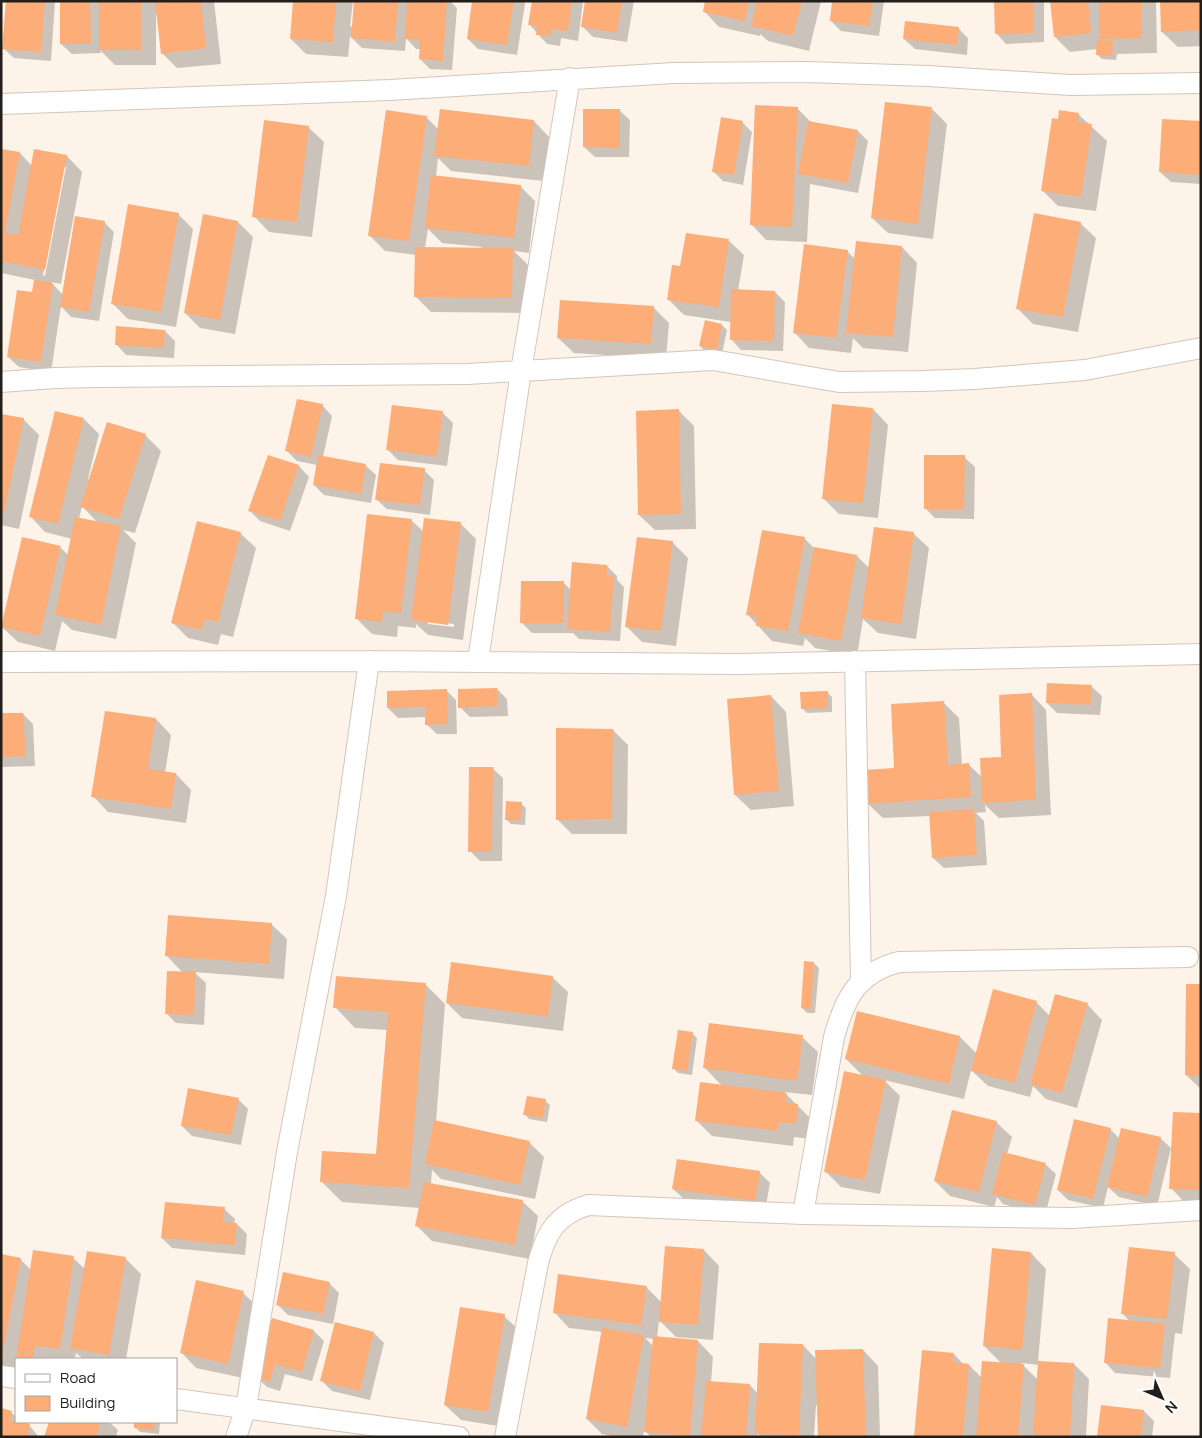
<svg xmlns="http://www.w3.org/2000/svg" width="1202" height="1438" font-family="Manrope,sans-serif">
	<rect width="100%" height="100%" fill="#fef3e9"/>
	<path fill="#0003" fill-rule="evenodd" d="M7 1H55L51 61 14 58 3 48Z
		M61 1H214L221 64 177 68 162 53 158 14H156V65H115L100 50 101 53 72 54 61 44Z
		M294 1H353L350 26 353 27 355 1H450L457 8 452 70 430 69 420 59 421 49H416L406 38 405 51 362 48 350 36 348 57 306 54 291 39Z
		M474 1H523L525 4 517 55 478 49 468 39Z
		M533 1H583L578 41 561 38 560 46 547 44 530 25Z
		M587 1H634L627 42 593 37 583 27Z
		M706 1H821L809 51 768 41 760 34V36L719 27 704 11Z
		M833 1H884L879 36 841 31 831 21Z
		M996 1H1044V42L1006 44 996 33Z
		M1051 1H1156L1157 53 1117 54 1116 60 1102 59 1097 54 1098 49 1070 52 1055 37Z
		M1201 1V46L1178 47 1162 32Z
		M958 28 968 38 967 55 915 49 904 39Z
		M797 108 812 123 858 131 868 141 858 193 810 184 807 242 766 240 751 224Z
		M932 109 947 124 933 239 888 233 872 218Z
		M619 110 630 120 629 157H595L584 147Z
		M1078 114 1107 141 1096 211 1058 206 1043 191 1059 120Z
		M426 117 438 129 534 121 549 137 544 181 451 171 438 158 436 177 520 186 535 201 529 253 514 251 528 265 527 313 431 312 415 296 416 255 385 251 369 235ZM428 229 442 243 482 247V249L425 248Z
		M742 122 752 132 743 185 723 181 713 171Z
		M1201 123V184L1171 182 1160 172Z
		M308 127 324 142 312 237 269 232 254 216Z
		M1 150 20 153 32 166 35 150 67 156 82 172 61 284 51 282 63 295 104 222 114 232 99 321 71 317 61 306 51 372 19 367 8 357 33 293 35 280 1 273ZM64 167H66L45 276 43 275Z
		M178 214 193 229 176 327 128 319 112 303Z
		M238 222 253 237 235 334 200 328 185 313Z
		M1080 223 1096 238 1078 332 1033 324 1017 308Z
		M728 240 744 255 738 291 775 292 785 302 783 351 741 350 731 339V322L684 315 669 300 681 268Z
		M902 247 917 263 908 352 863 348 853 338 851 353 809 348 794 332 847 251 855 259Z
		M653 307 669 323 666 359 574 353 558 338Z
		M706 322 722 325 727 330 722 354 705 351 700 346Z
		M165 331 175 341 174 358 126 355 116 344Z
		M322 405 332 416 323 457 365 465 376 475 371 503 324 495 314 485 317 465 297 461 287 451Z
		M394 406 443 413 453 423 447 466 398 460 388 450Z
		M873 409 888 425 878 518 839 514 823 498Z
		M678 410 694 426 696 529 655 530 639 515Z
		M1 415 23 419 39 435 19 529 1 525Z
		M84 419 99 434 88 479 90 480 145 435 161 451 135 533 123 530 136 543 116 639 72 630 62 621 55 651 18 642 2 627 61 548 69 556 72 539 45 532 30 516ZM82 506 98 523 79 519Z
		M268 456 299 466 309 477 290 531 260 521 250 511Z
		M964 457 975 467 974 519 935 518 925 508Z
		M424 470 434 480 430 515 387 509 376 499Z
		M411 520 424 532 460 523 476 539 463 640 428 635 416 624V628L398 626 397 637 372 634 356 618ZM428 621 454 624V627L428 624Z
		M240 533 256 548 233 637 221 634 218 645 188 638 172 622Z
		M913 533 929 548 916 639 878 633 863 619 857 656 815 648 805 638 803 646 772 641 748 615 804 538 815 549 857 556 869 568Z
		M672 542 688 558 676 646 642 642 626 626Z
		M607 566 617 576V580L624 587 620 641 579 639 573 633H532L522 623 563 582 571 590Z
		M1091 686 1102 696 1100 715 1057 713 1047 703Z
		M497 689 507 699 508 716 470 717 460 707Z
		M446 690 456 700 457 734H437L426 724V717L398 718 388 708Z
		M827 692 832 697V712L807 713 802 708Z
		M1031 694 1046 710 1051 815 999 818 985 805 986 812 976 813 984 821 987 865 944 868 933 858 930 816 883 818 867 803 895 769 943 702 959 718 962 765H969L983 778 1002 758Z
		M771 696 786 712 794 806 751 810 735 795Z
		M23 714 33 724 35 766 1 767V715Z
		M156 719 171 735 165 773 176 774 191 790 186 823 108 812 93 796Z
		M613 730 628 745 627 834H572L557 819Z
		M492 768 503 778 502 861H480L470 851Z
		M521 804 526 808 525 825 511 824 506 819Z
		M271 924 287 939 284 979 194 972 206 983 204 1025 176 1023 166 1013 183 973 166 955Z
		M814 963 819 968 815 1013H807L802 1008Z
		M552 977 568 992 563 1031 462 1018 447 1003Z
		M425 984 445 1004 436 1122 529 1142 544 1157 535 1199 441 1179 432 1170 431 1184 522 1201 538 1216 530 1259 432 1241 417 1226 420 1208 342 1202 321 1181 377 1156 388 1030 355 1028 335 1007Z
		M1201 985V1089L1186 1075Z
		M1036 1002 1050 1016 1087 1004 1102 1020 1077 1108 1046 1099 1033 1086 1030 1097 988 1086 971 1070 964 1099 884 1080 900 1096 880 1194 841 1187 825 1171 864 1077 846 1059 960 1037 977 1054Z
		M692 1033 697 1038 692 1075 678 1073 673 1068Z
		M802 1037 818 1052 812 1095 784 1092 813 1121 811 1139 794 1137 793 1146 712 1136 696 1120 722 1086 705 1068Z
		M238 1099 248 1109 241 1145 192 1136 182 1126Z
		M545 1101 550 1105 547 1122 529 1119 525 1114Z
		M1201 1114V1205L1186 1204 1171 1188Z
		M996 1122 1012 1137 1007 1154 1045 1164 1056 1174 1045 1215 1003 1204 997 1197 994 1207 950 1196 935 1181Z
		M1110 1129 1120 1139 1160 1138 1171 1148 1157 1206 1119 1197 1108 1187 1103 1208 1068 1200 1058 1190Z
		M759 1172 770 1183 765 1211 684 1199 673 1189Z
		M224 1209 235 1219 234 1224H237L247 1234 245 1255 172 1248 162 1238Z
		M704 1250 719 1266 713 1340 676 1337 659 1320 657 1338 698 1341 713 1357 711 1382 750 1385 758 1394 803 1345 817 1360 863 1350 878 1366 880 1437H819L818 1405H816L814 1437H760L757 1434V1437H651L644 1430 643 1437H616L602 1434 587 1419 603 1332 569 1328 554 1312 646 1287 662 1303ZM645 1338 654 1339 653 1346Z
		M1031 1253 1046 1269 1038 1362 1074 1364 1089 1379 1086 1437H915L954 1354 964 1365H969L982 1378 1002 1364 984 1346ZM1021 1363 1039 1365 1038 1380Z
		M1174 1254 1190 1269 1182 1334 1175 1333 1170 1378 1115 1373 1105 1362 1130 1322 1123 1314Z
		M1 1255 20 1259 31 1270 73 1258 85 1269 125 1258 141 1274 126 1359H83L76 1353 75 1359H16V1368L1 1365Z
		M329 1283 339 1293 333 1324 288 1315 278 1305Z
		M243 1293 259 1308 243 1378 196 1368 181 1352Z
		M504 1316 520 1331 504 1427 461 1420 445 1405Z
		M273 1320 314 1331 324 1341 312 1381 285 1374 280 1391 267 1387 256 1377Z
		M336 1324 374 1333 384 1343 370 1400 332 1391 322 1381Z
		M1144 1411 1154 1421 1152 1437H1098Z
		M11 1412 16 1417V1422H21V1424L29 1425 39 1437H1Z
		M50 1422H109L118 1430 116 1437H46Z
		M136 1422H160L159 1434 140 1432 135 1427Z"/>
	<path fill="#fcad78" d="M6 1H45L41 52 2 49Z
		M60 1H90L91 44H60Z
		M99 1H141V50H99Z
		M155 1H201L206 48 161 54Z
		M293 1H336L333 42 290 39Z
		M354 1H398L395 42 351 38Z
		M407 1H447L443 61 419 59 420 40 405 39Z
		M472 1H514L507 45 467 39Z
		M532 1H572L568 31 551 29 550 36 536 35 537 26 528 25Z
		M585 1H622L617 33 581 27Z
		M705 1H749L745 21 703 12Z
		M757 1H802L793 36 751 26Z
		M832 1H873L869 26 830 21Z
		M994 1H1034V33L995 34Z
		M1050 1H1088L1091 33 1054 37Z
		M1099 1H1141L1142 38 1099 39Z
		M1160 1H1201V30L1161 32Z
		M905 21 959 27 957 45 903 39Z
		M1097 40 1113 41 1112 56 1096 55Z
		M885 102 932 107 918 224 871 218Z
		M755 105 798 107 792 227 750 225Z
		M440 109 534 120 529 166 434 156Z
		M583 109H620V148L583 147Z
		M386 110 427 116 409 241 368 236Z
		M1059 110 1079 113 1078 122 1092 124 1081 197 1041 191 1052 118 1058 119Z
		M721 117 743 121 734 175 712 172Z
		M1162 119 1201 121V175L1159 172Z
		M264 120 309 126 297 222 252 217Z
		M808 121 858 130 848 183 798 174Z
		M1 149 20 152 5 233 18 235 34 149 67 155 45 270 1 261Z
		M431 175 521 185 514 238 425 228Z
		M128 204 179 213 161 312 111 304Z
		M1034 213 1081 222 1063 317 1016 309Z
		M203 214 238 221 220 320 184 313Z
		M75 216 105 221 89 312 60 307Z
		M686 233 729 239 719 307 667 300 672 265 680 266Z
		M856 241 902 246 893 337 846 333Z
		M804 244 848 250 836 338 793 333Z
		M415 247 513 248 512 298 414 297Z
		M34 280 53 283 41 362 7 357 17 290 32 292Z
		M731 289 775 291 774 341 730 340Z
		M560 300 654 306 651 344 557 338Z
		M705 320 722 324 717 350 699 346Z
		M116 326 165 330 164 348 115 345Z
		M297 399 323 404 311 457 285 451Z
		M832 404 873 408 863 503 822 499Z
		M392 405 443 411 437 457 386 450Z
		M679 409 681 514 638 515 636 411Z
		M55 411 84 418 58 524 29 517Z
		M1 414 24 418 4 514H1Z
		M107 422 146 434 119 519 80 507Z
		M268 455 299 465 280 521 248 511Z
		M318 455 366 464 361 494 313 485Z
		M924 455H965L964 509H924Z
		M380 463 425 468 420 505 375 500Z
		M367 514 412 519 401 613 383 611 382 622 355 619Z
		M75 517 121 526 101 625 55 615Z
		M424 518 461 522 448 625 411 620Z
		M197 521 241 532 218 622 205 619 202 630 171 623Z
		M874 527 914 532 901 624 861 618Z
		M762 530 805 537 788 631 756 626 757 617 746 615Z
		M22 537 61 546 40 636 1 627Z
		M637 537 673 541 661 631 625 627Z
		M814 547 857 555 841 641 798 633Z
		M572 562 607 565V575L614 576 610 632 567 629Z
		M521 581H564V623H520Z
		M1047 683 1092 685 1091 705 1046 703Z
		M497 688 498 706 458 708V689Z
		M447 689 448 724 425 725V707L387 708V691Z
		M828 691V708L801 709 800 692Z
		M1032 693 1036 800 982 803 980 758 1001 757 999 695Z
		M771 695 779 791 734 795 727 699Z
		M944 701 948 765 969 763 971 797 866 804 865 770 894 768 891 704Z
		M105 711 156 718 148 769 176 773 171 809 91 797Z
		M1 713H23L26 756 1 757Z
		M556 728 613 729 612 819 556 820Z
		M469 767H493L492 852H468Z
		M506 801 522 802 520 821 505 820Z
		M974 809 977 855 932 858 929 812Z
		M168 915 272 923 269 964 165 956Z
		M804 961 814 962 811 1009 801 1008Z
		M451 962 553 976 548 1017 446 1003Z
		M167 971 196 972 194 1015 165 1014Z
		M336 976 426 983 409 1188 320 1182 322 1151 376 1154 388 1012 333 1008Z
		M1186 984H1201V1075H1185Z
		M993 989 1037 1001 1015 1083 971 1071Z
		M1055 994 1088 1003 1062 1093 1030 1084Z
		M857 1011 960 1036 949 1084 845 1059Z
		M709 1023 803 1035 797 1081 703 1068Z
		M678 1030 693 1032 687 1071 672 1069Z
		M844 1071 886 1080 865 1180 824 1172Z
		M700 1082 787 1093 785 1102 798 1104 796 1124 779 1122 778 1131 695 1121Z
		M188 1088 239 1098 231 1135 181 1126Z
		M527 1096 546 1099 543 1118 523 1115Z
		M952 1110 997 1121 979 1192 934 1181Z
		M1173 1112 1201 1113V1190L1169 1189Z
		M1074 1119 1111 1128 1093 1199 1057 1190Z
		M434 1120 530 1141 520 1185 425 1164Z
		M1121 1128 1161 1137 1147 1197 1107 1187Z
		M1003 1152 1046 1163 1035 1205 992 1194Z
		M677 1159 760 1171 755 1201 672 1189Z
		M424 1182 523 1200 515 1245 415 1226Z
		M165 1202 225 1207 223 1222 237 1223 235 1245 161 1238Z
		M665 1246 704 1249 698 1325 659 1322Z
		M1129 1247 1175 1252 1167 1319 1121 1314Z
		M992 1248 1031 1252 1022 1350 983 1346Z
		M33 1250 74 1256 60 1349 35 1346 33 1359H16Z
		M87 1251 126 1257 109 1355 70 1348Z
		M1 1254 21 1258 2 1356 1 1355Z
		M283 1272 330 1282 323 1314 276 1305Z
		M558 1274 647 1286 641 1325 553 1313Z
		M196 1280 244 1291 228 1364 180 1353Z
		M460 1307 505 1314 488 1412 444 1405Z
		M272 1318 314 1330 302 1372 275 1364 270 1382 255 1377Z
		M1108 1318 1165 1324 1160 1368 1104 1363Z
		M335 1322 374 1332 360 1391 320 1381Z
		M602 1328 644 1335 627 1427 586 1419Z
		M653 1336 698 1340 690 1436 644 1432Z
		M759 1343 803 1344 799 1435 755 1434Z
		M863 1349 866 1437H818L815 1350Z
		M922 1350 954 1353 953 1362 969 1364 963 1437H914Z
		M982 1361 1024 1364 1018 1437H976Z
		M1038 1361 1074 1363 1070 1437H1033Z
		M706 1381 750 1384 746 1437H701Z
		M1101 1405 1144 1410 1141 1437H1097Z
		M1 1408 12 1411 10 1420 30 1424 27 1437H1Z
		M49 1422H101L96 1437H44Z
		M134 1422H155L154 1430 134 1428Z"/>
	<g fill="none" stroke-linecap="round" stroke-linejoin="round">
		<defs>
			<path id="minor" d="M1 104 390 90 674 73 806 72 928 76 1071 85 1201 83
				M1 382 55 378 99 377 467 374 713 360 839 382 923 381 975 379 1085 370 1201 348
				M478 661 521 371 570 78
				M855 661 861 981
				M1 662 369 661 738 664 1201 654
				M803 1214 834 1037C845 998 857 973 899 962L1188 957
				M1 1376 16 1378
				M176 1399 459 1437
				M236 1437 246 1408 287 1152 336 896 369 661
				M505 1437 538 1263C546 1233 556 1215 588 1205L803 1214 1072 1218 1201 1210"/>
		</defs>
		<use href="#minor" stroke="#d3c5ba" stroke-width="22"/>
		<use href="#minor" stroke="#fff" stroke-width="20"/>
	</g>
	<rect width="1202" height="1438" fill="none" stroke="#221e19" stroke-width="5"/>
	<rect x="15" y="1358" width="162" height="65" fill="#ffffff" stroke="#a7a5a3"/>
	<rect x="25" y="1374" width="25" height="8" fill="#ffffff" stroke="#a7a5a3"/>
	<text x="60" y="1383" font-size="15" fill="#221e19">Road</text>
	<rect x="25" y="1396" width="25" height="15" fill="#fcad78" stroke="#a7a5a3"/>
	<text x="60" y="1408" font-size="15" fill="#221e19">Building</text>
	<g transform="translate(1162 1398) rotate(135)" stroke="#ffffff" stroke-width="4" paint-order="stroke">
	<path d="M0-4L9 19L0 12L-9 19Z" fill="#221e19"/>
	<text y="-8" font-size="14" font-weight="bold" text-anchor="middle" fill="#221e19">N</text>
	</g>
</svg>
